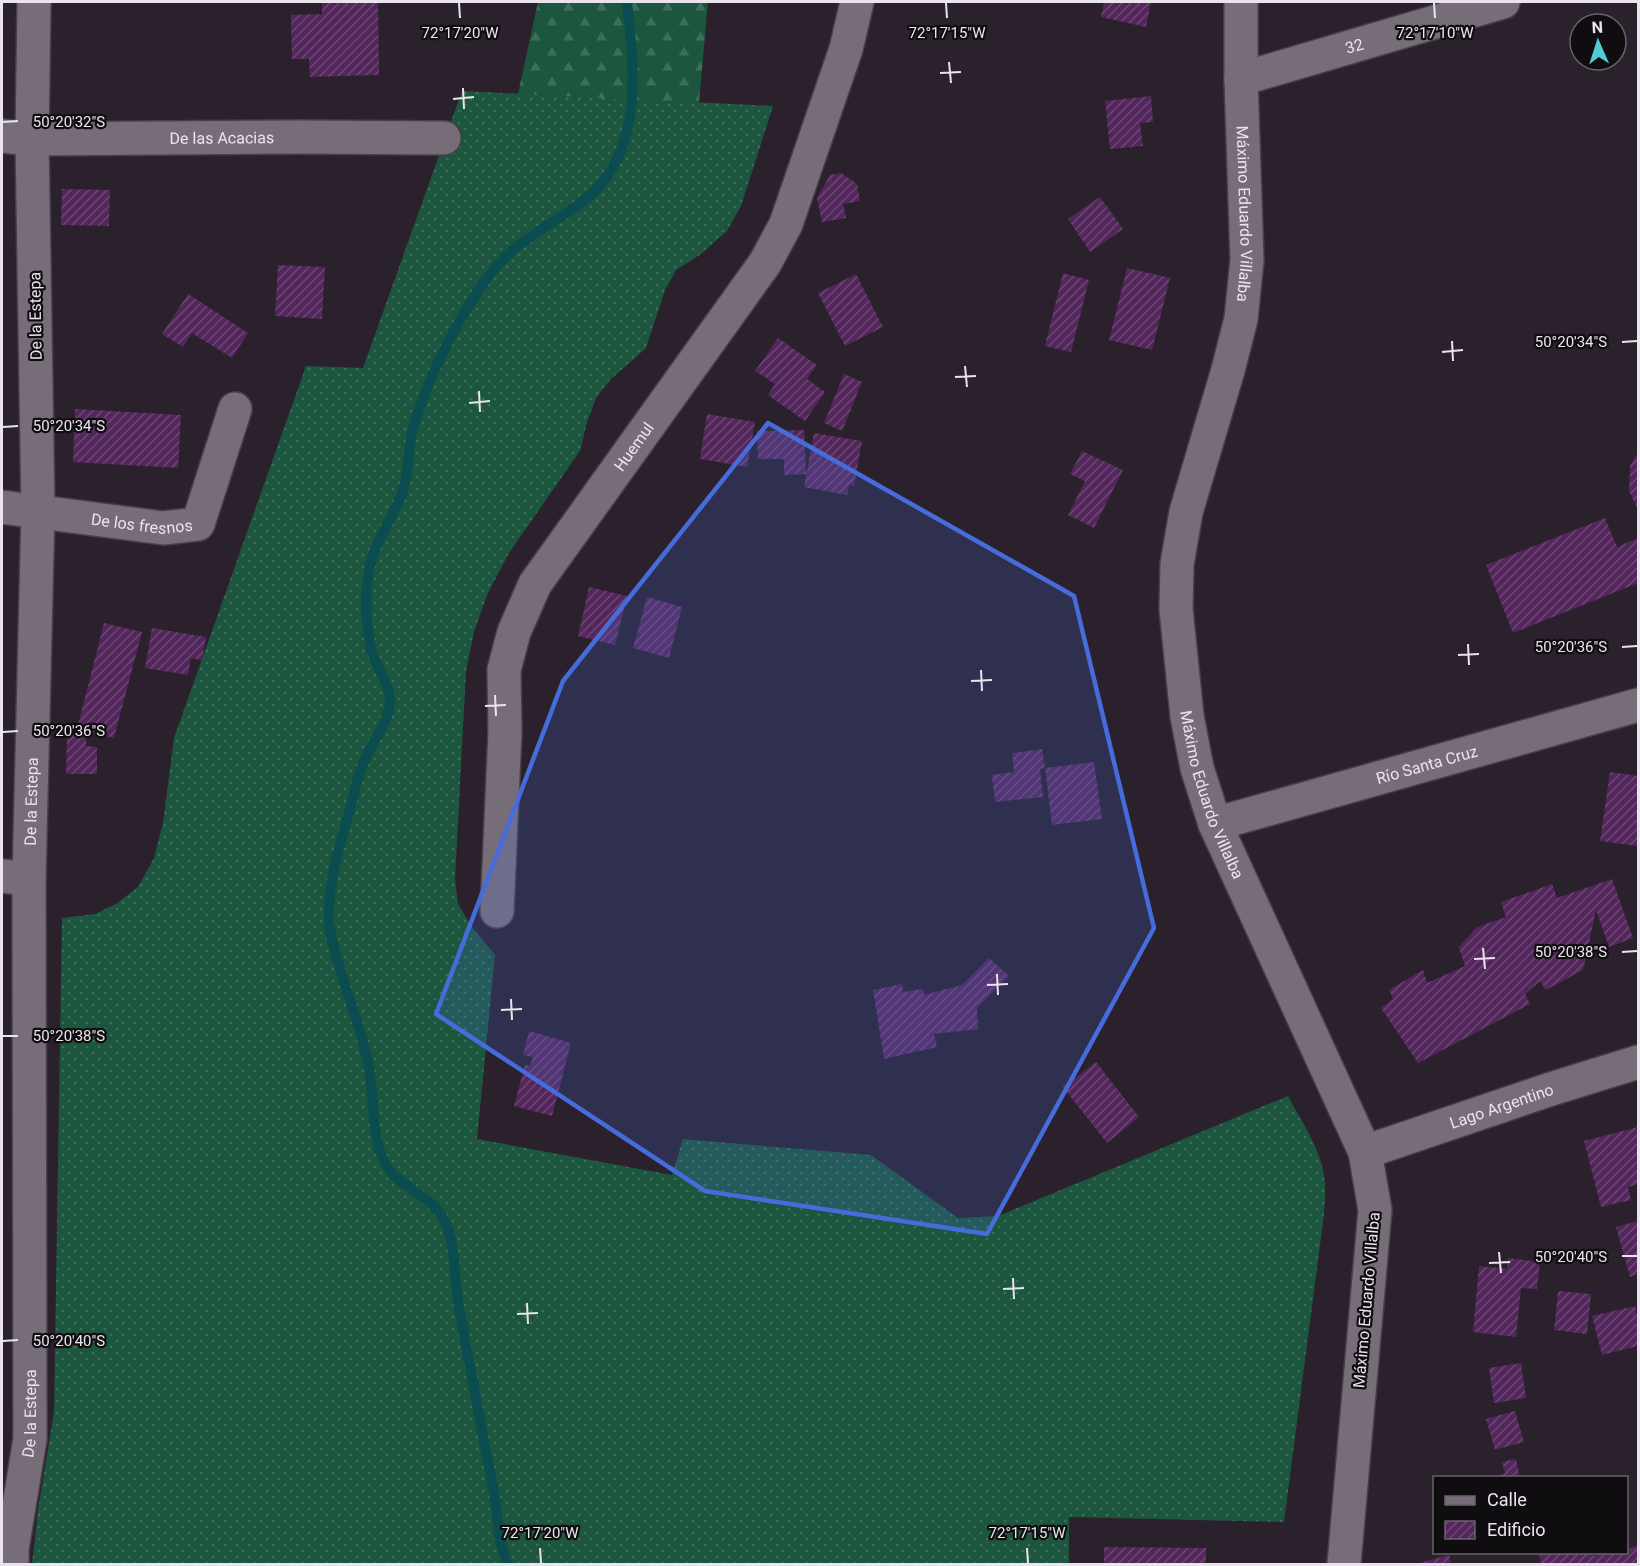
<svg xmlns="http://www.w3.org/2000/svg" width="1640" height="1566" font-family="Roboto,sans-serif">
	<defs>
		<pattern id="grass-dots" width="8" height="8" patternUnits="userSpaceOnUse" patternTransform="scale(1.5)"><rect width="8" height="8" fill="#1d563e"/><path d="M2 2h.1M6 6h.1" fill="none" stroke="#3e6e5a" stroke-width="1.8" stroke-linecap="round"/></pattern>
		<pattern id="forest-firs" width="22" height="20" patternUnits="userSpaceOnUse" patternTransform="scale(1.5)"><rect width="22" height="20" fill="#1d563e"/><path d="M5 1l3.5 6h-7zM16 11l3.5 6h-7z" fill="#3e6e5a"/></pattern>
		<pattern id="building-hatch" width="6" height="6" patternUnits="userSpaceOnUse" patternTransform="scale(1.5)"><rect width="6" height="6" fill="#54275c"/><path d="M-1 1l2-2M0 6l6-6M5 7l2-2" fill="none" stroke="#6d4674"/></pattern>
	</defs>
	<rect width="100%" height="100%" fill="#2a212c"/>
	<path fill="url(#grass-dots)" d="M462 91 773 106 741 206 727 231 701 254 676 270 665 290 646 348 610 380 596 398 587 422 580 451 509 553 487 595 474 632 466 671 455 879 458 904 472 927 495 955 477 1139 672 1175 683 1139 871 1155 958 1218 998 1216 1288 1096C1301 1121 1320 1148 1324 1175 1326 1188 1325 1201 1324 1214L1284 1522 1069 1517V1564H32L38 1510 54 1412 62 918 95 914 116 904 138 887 154 858 163 823 174 738 306 366 363 368Z"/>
	<path fill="url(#forest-firs)" d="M538 2H708L699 103 518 94Z"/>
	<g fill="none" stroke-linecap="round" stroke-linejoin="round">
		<path stroke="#0a4c4f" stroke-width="10" d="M507 1564 499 1536 496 1504C483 1436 470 1369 458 1301 454 1274 456 1245 444 1220 431 1194 398 1188 385 1163 372 1139 374 1109 371 1082 367 1047 354 1013 343 979 338 961 331 942 329 923 327 885 340 845 350 809 354 793 357 777 364 762 371 744 384 728 389 710 394 685 376 670 371 648 365 620 364 585 372 558 379 534 396 514 403 490 409 473 408 452 412 433 425 384 450 334 478 291 506 247 536 234 577 206 645 160 635 72 627 2"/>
	</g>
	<path fill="url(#building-hatch)" d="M322 2H378L379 75 310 77 309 59H292L291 15 322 14Z
		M1104 2H1151L1146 27 1101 17Z
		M1151 96 1153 122 1140 123 1143 146 1110 149 1105 101Z
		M841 173 857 184 860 201 843 204 846 218 822 222 817 198 830 175Z
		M62 189 110 190 109 226 61 225Z
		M1100 197 1123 229 1090 252 1068 219Z
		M278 265 325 267 322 319 275 316Z
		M1127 268 1170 278 1152 350 1109 340Z
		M1063 273 1089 280 1071 352 1045 346Z
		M856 274 883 327 845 346 818 293Z
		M188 294 248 333 232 358 192 333 183 347 162 334Z
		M778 338 817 365 807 379 825 392 805 421 768 395 775 384 755 371Z
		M844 374 862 382 842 431 824 423Z
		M75 409 181 415 178 468 73 462Z
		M707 414 755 422 747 467 700 459Z
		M804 430 806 474 784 475V459H758L757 431Z
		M814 433 862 441 854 486 849 485 847 495 804 487Z
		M1082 451 1123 470 1094 528 1068 515 1085 481 1070 474Z
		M1638 452V510L1629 491 1630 466Z
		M1605 518 1617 547 1638 538V583L1513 633 1486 565Z
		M589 587 627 596 615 645 578 636Z
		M647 597 682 607 669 658 633 648Z
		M104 623 142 632 114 738 77 729Z
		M152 628 206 637 202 660 191 658 188 675 145 668Z
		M67 734H86V746L97 747V774H66Z
		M1042 749 1045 768 1094 762 1102 819 1052 825 1045 768 1040 769 1043 797 995 802 992 775 1014 772 1012 753Z
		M1610 772 1638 776V846L1600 841Z
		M1612 879 1633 938 1609 947 1596 910 1583 970 1546 990 1540 981 1525 994 1530 1004 1418 1063 1381 1008 1393 999 1389 990 1423 970 1427 983 1465 966 1459 947 1477 927 1506 917 1501 902 1552 884 1557 898Z
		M989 958 1009 976 977 1008 978 1029 934 1034 937 1047 884 1059 873 990 902 984 903 992 923 989 924 995 962 985Z
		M529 1031 571 1043 552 1116 514 1106 525 1065 530 1066 533 1057 523 1055Z
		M1096 1062 1139 1117 1107 1143 1063 1087Z
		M1638 1127V1184L1628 1187 1631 1200 1601 1207 1584 1141Z
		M1638 1221V1274L1630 1277 1616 1227Z
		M1508 1258 1540 1262 1537 1289 1521 1288 1516 1337 1473 1332 1479 1266 1507 1269Z
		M1558 1291 1591 1294 1587 1334 1554 1330Z
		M1635 1306 1638 1320V1346L1602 1355 1592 1316Z
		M1521 1363 1526 1398 1494 1403 1489 1368Z
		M1515 1411 1524 1442 1495 1450 1486 1419Z
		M1516 1459 1520 1478H1491L1505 1473 1502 1462Z
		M1638 1546V1564H1541L1539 1552H1592L1593 1556 1607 1552H1626V1549Z
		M1104 1547 1206 1548V1564H1104Z
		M1449 1555 1451 1564H1416Z"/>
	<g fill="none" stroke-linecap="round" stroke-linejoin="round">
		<defs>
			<g id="minor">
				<path id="s1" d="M1241 2V79L1247 260 1241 319 1228 370 1186 512 1177 564 1176 609 1187 716 1197 768 1215 824 1365 1152 1375 1210 1344 1564"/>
				<path id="s2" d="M1241 79 1503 2"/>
				<path id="s3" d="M2 136 32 139 298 137 444 138"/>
				<path id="s4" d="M2 507 163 528 198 524 235 409"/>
				<path id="s5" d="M1215 824 1638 705"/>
				<path d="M2 876 29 879"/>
				<path id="s6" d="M497 911 505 732 504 670 514 632 535 584 765 263 786 224 846 49 857 2"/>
				<path id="s7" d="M1365 1152 1551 1089 1638 1062"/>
				<path id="s8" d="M12 1564V1549L30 1439 29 879 38 511 32 139 34 2"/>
			</g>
		</defs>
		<use href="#minor" stroke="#473f48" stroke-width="36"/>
		<use href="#minor" stroke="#776d79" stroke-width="33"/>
	</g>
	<path fill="#466cdc" fill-opacity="0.2" stroke="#466cdc" stroke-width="4.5" stroke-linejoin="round" d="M768 423 1074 596 1154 928 987 1234 705 1191 436 1014 563 681Z"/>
	<path fill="none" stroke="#eae4ec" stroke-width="2" d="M459 3 460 18M946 3 947 18M1434 3 1435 18M949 62 951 83M940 73 961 72M463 88 464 109M453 99 474 97M3 122 18 121M1452 341 1453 361M1622 342 1637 341M1442 352 1463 350M965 366 967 387M955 377 976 376M479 391 480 412M469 403 490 401M3 427 18 426M1468 644 1469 665M1622 647 1637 646M1458 655 1479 654M981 670 982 691M971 681 992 680M495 695 496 716M485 706 506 705M3 732 18 731M1483 948 1485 969M1622 952 1637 951M1474 959 1495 958M997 974 998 995M987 985 1008 984M511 999 512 1020M501 1010 522 1009M3 1036H18M1499 1252 1501 1273M1622 1256H1637M1489 1263 1510 1262M1013 1278 1014 1299M1003 1289 1024 1288M527 1303 528 1324M517 1314 538 1313M3 1341 18 1340M540 1548 541 1563M1027 1548 1028 1563"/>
	<g text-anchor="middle" stroke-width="4.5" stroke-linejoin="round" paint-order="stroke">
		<g font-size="16" fill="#eae4ec" stroke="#100d11">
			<text dy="6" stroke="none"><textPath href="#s2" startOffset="118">32</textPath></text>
			<text dy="6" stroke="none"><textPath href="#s3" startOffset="220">De las Acacias</textPath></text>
			<text dy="6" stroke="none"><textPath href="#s1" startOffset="212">Máximo Eduardo Villalba</textPath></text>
			<text transform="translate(35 316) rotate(-91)" y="6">De la Estepa</text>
			<text dy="6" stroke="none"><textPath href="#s6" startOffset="502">Huemul</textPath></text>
			<text dy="6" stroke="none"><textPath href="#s4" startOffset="141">De los fresnos</textPath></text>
			<text dy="6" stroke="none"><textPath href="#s5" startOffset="220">Río Santa Cruz</textPath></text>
			<text dy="6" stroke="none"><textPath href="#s1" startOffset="806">Máximo Eduardo Villalba</textPath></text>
			<text dy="6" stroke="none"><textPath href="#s8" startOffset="764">De la Estepa</textPath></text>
			<text dy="6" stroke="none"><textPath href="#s7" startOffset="144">Lago Argentino</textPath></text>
			<text transform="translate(1366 1300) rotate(-85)" y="6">Máximo Eduardo Villalba</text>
			<text dy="6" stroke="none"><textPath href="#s8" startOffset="152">De la Estepa</textPath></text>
		</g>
	</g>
	<g font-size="15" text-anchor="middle" fill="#eae4ec" stroke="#100d11" stroke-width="4.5" stroke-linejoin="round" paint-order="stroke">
		<text x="460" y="38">72°17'20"W</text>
		<text x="947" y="38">72°17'15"W</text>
		<text x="1435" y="38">72°17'10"W</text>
		<text x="69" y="127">50°20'32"S</text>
		<text x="1571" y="347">50°20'34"S</text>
		<text x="69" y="431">50°20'34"S</text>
		<text x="1571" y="652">50°20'36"S</text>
		<text x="69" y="736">50°20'36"S</text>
		<text x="1571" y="957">50°20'38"S</text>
		<text x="69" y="1041">50°20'38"S</text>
		<text x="1571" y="1262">50°20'40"S</text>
		<text x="69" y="1346">50°20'40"S</text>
		<text x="540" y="1538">72°17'20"W</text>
		<text x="1027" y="1538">72°17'15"W</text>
	</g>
	<rect width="1640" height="1566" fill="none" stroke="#eae4ec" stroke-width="6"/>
	<rect x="1433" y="1476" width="195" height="78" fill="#100d11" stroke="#676369" stroke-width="1.5"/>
	<rect x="1445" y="1496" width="30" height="9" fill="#776d79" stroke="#676369" stroke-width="1.5"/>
	<text x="1487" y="1506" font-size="18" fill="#eae4ec">Calle</text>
	<rect x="1445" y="1521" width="30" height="18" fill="url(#building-hatch)" stroke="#676369" stroke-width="1.5"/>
	<text x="1487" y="1536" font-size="18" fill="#eae4ec">Edificio</text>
	<g transform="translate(1598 42) rotate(357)"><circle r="28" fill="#100d11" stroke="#676369" stroke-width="1.5"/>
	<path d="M0-4.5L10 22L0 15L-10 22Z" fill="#51ccd5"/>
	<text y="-9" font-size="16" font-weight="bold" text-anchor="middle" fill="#eae4ec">N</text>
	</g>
</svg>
